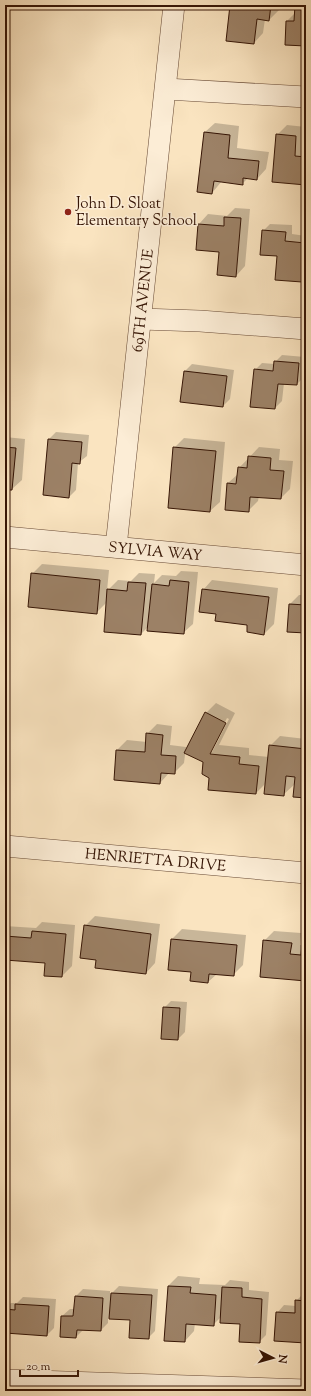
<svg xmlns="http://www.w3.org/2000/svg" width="311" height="1396" font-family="'Sorts Mill Goudy',serif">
	<rect width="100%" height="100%" fill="#fae4c0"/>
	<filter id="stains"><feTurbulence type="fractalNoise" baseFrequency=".005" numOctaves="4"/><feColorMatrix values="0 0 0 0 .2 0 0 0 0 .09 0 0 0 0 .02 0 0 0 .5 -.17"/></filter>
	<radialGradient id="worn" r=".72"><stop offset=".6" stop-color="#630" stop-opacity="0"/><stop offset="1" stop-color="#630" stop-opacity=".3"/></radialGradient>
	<path fill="#0003" fill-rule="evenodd" d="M231 5H279V10L269 20 265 19 263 33 254 43Z
		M296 5H306V45L287 21 295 13Z
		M215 123 239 126 237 148 269 152 266 169 257 179 248 178 242 184 222 181 212 193 205 132Z
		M287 125 306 127 304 146 306 147V184L277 135Z
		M235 208 250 209 245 266 236 276 220 251 197 249 199 224 208 214 227 216Z
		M270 224 292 225V234L306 236V276L301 281 278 255 263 231Z
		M282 355 305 357 304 377 297 384 284 383 282 401 275 408 255 370 262 363 275 364V362Z
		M192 364 234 370 230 399 223 406 185 371Z
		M56 432 89 435 87 456 78 463 76 490 69 497 49 439Z
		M5 437 25 439 22 480 12 489H5Z
		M184 438 225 442 220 502 210 511 174 448Z
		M259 447 280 449 279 460 293 461 290 489 281 498 259 496 258 501 248 511 228 483 238 474 239 468Z
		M42 564 109 570 107 591 118 580 131 581 139 573 155 574 154 583 162 575 176 576 181 571 198 572 193 624 183 633 149 626 141 634 107 602 96 613 32 574Z
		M212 580 278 588 274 624 264 634 248 624 217 614 203 590Z
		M299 595H306V632L290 604Z
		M216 703 235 713 219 745 249 748V755L269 757 270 746 280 736 306 739V797L295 784 283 795 267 782 256 793 210 777 206 713ZM227 718 229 719 212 752H210Z
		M157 724 172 726 170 745 186 747 184 763 174 773H169L160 783 115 779 117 750 127 740 147 742V734Z
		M95 916 160 924 155 963 146 973 97 959 85 926Z
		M42 922 75 925 72 966 62 976 45 975 46 962 5 959V926L36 928Z
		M182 929 246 935 243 965 233 975 217 974 208 982 192 971 172 939Z
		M274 931 301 933 300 945H302L306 940V980L264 941Z
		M171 1001 187 1002 185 1032 178 1039 164 1008Z
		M178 1276 200 1278 199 1284 225 1285 230 1280 249 1282V1290L269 1292 266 1335 259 1342 241 1323 221 1317 213 1325 195 1323 194 1331 185 1341 168 1286Z
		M119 1286 158 1289 155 1331 148 1338 131 1319 108 1318V1323L101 1330H83L76 1337 62 1316 70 1309H75L76 1296 83 1289 110 1291V1295Z
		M303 1294H306V1342L277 1313 284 1305 296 1306V1301Z
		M23 1297 56 1299 54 1328 47 1335 5 1332V1308L11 1303H17Z"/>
	<path fill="#9c8166" stroke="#361505" d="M230 5H271L269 21 257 19 254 44 226 41Z
		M295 5H306V46L285 45 286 21H294Z
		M204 132 230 135 228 158 259 161 257 180 243 178V185L214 181 212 194 197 192Z
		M276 134 296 136 295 156 306 157V185L272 182Z
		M224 217 241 218 236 277 217 275 219 252 196 250 198 224 224 226Z
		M262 230 286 232 285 241 305 243 302 282 275 280 277 256 260 255Z
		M274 361 299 363 297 385 278 384 275 409 250 407 254 369 273 371Z
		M184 371 227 376 223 407 180 402Z
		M48 439 82 442 80 464 72 463 69 498 43 495Z
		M5 447 16 448 12 490H5Z
		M173 447 216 451 210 512 168 508Z
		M248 456 271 458 270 470 284 471 281 499 250 497 249 512 225 510 227 483 236 484 238 467 247 468Z
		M31 573 100 580 97 614 28 607Z
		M170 580 189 582 184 634 147 631 152 584 169 586Z
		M128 582 146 583 141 635 104 632 107 589 127 591Z
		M202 589 269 597 264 635 247 632V625L215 621 216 614 199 612Z
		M289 604 306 605V633L287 632Z
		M205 712 226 723 210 754 240 757 239 764 259 766 256 794 208 790 209 778 202 774 203 762 184 753Z
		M146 733 163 735 161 755 176 756 175 774 161 773 160 784 114 780 116 750 145 752Z
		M269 745 306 749V798L293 797 295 777 286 776 284 796 264 794Z
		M84 925 151 934 146 974 95 968 96 960 80 958Z
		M32 931 66 934 62 977 44 976 45 963 5 960V936L31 938Z
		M171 939 237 945 234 976 209 974 208 983 190 981 191 972 168 970Z
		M263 940 292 943 290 954 301 955 302 943H306V981L260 977Z
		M163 1007 180 1008 178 1040 161 1039Z
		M168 1286 191 1287 190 1293 216 1295 214 1326 186 1324 185 1342 164 1341Z
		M222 1287 242 1288V1297L262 1299 260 1343 239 1342 240 1324 220 1323Z
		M111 1293 152 1295 149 1339 129 1338 130 1320 109 1319Z
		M75 1296 103 1298 101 1331 77 1330 76 1338 60 1337 61 1316H73Z
		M295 1300 306 1301V1343L274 1341 276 1312 295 1313Z
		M15 1304 49 1306 47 1336 5 1333V1309L15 1310Z"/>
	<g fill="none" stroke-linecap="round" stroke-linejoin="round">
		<defs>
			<g id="minor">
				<path d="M166 89 306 97"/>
				<path d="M141 319 200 321 306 329"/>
				<path id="s1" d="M5 537 306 565"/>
				<path id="s2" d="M116 547 174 5"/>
				<path id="s3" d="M5 846 306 873"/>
				<path d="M5 1380 306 1390"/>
			</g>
		</defs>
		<use href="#minor" stroke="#674934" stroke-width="22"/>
		<use href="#minor" stroke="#fcedd6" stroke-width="21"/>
	</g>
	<circle fill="#8f2418" stroke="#fcedd6" stroke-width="1.5" cx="68" cy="212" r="4"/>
	<g text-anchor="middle" stroke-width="3" stroke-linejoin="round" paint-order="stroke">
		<g font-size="15" fill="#361505" stroke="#fcedd6" text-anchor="start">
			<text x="76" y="208">John D. Sloat<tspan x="76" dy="17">Elementary School</tspan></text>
		</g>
		<g font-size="15" fill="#361505" stroke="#fcedd6">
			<text dy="5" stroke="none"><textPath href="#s2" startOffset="248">69TH AVENUE</textPath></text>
			<text dy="5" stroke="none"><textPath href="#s1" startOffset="151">SYLVIA WAY</textPath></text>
			<text dy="5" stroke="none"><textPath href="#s3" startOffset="151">HENRIETTA DRIVE</textPath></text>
		</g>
	</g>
	<rect width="311" height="1396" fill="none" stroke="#fae4c0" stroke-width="20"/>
	<rect x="6" y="6" width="299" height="1384" fill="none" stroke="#361505" stroke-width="2"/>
	<rect x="10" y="10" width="291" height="1376" fill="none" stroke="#361505"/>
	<g transform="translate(273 1358) rotate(96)" stroke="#fcedd6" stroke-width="3" paint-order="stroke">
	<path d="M0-3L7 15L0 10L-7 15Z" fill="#361505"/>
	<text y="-6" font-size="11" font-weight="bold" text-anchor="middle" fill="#361505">N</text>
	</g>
	<path d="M20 1370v6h58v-6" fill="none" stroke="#361505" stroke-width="2"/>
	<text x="26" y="1370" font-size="12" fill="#361505" stroke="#fcedd6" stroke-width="3" paint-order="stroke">20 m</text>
	<rect width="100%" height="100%" filter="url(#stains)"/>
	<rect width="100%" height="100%" fill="url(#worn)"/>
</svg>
